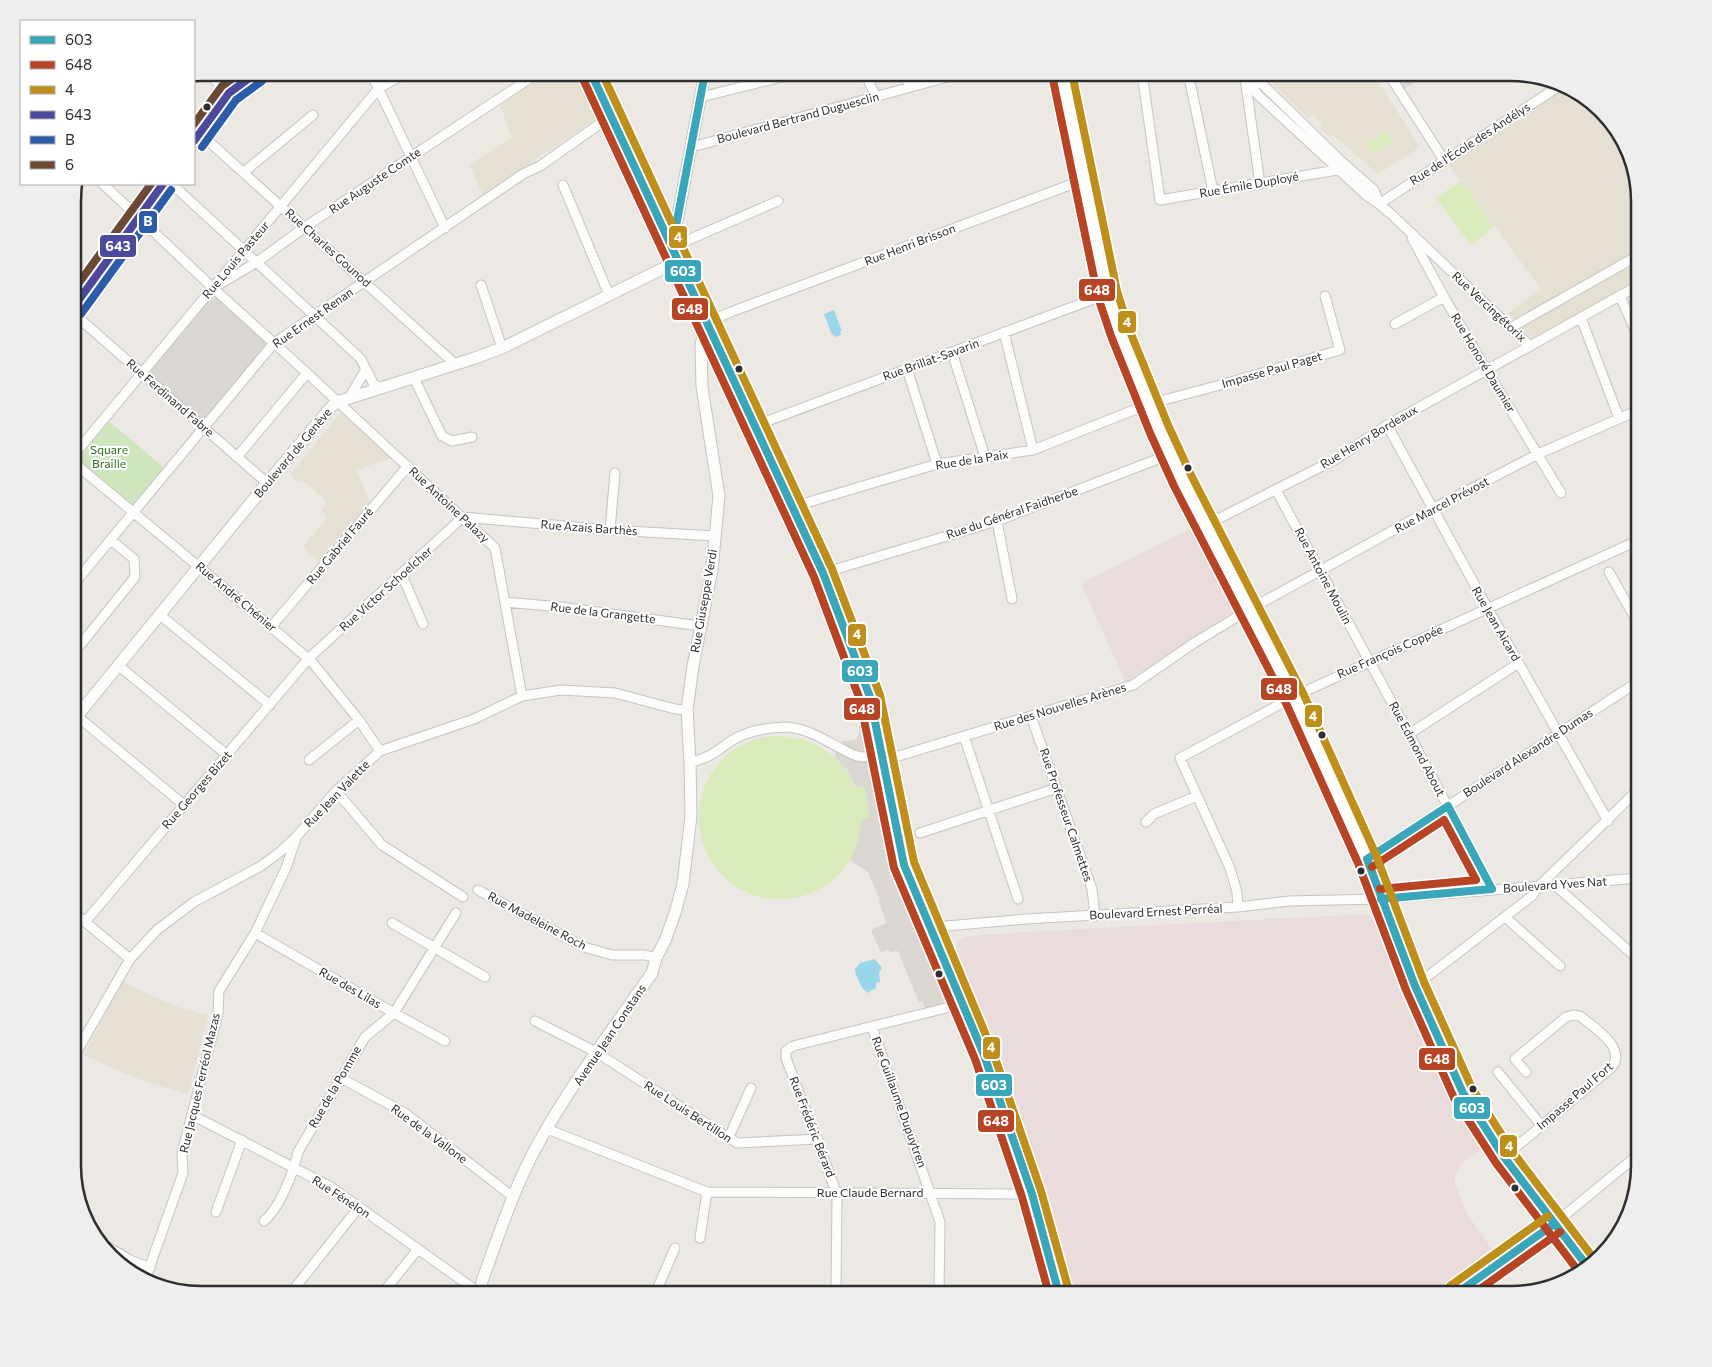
<svg xmlns="http://www.w3.org/2000/svg" width="1712" height="1367" font-family="Commissioner,sans-serif">
	<rect width="100%" height="100%" fill="#ece8e4"/>
	<path fill="#e6e0d3" d="M550 73H577L598 118 483 195 469 165 512 137 500 105Z
		M1261 73H1320L1325 79 1336 73H1368L1377 80 1420 147 1378 174 1333 135 1330 137 1320 128 1322 124 1313 114 1308 118Z
		M1561 85 1595 104 1626 145 1639 202V280L1532 340 1508 313 1541 289 1461 181 1444 160Z
		M341 412 391 458 356 470 370 502 319 561 303 547 326 519 322 509 327 502 301 479 298 483 290 475Z
		M123 982 175 1006 208 1015 188 1094 143 1081 83 1055Z"/>
	<path fill="#e9dcdb" d="M1189 529 1198 533 1235 603 1233 611 1126 683 1082 586 1083 582Z
		M1368 914 1377 923 1399 989 1428 1054 1483 1148 1460 1164 1454 1180 1465 1211 1494 1252 1432 1294H1072L1045 1194 1003 1070 955 950 958 940 968 936 1044 931Z"/>
	<path fill="#cee6be" d="M105 418 168 471 134 512 73 456Z"/>
	<path fill="#d9eabb" d="M1387 131 1393 141 1373 154 1366 144Z
		M1461 181 1494 227 1471 245 1436 198Z
		M773 736C811 735 840 753 856 787L864 786 870 818 862 819C860 848 846 874 821 888 806 897 790 900 774 899 754 898 736 889 723 876 688 841 691 782 731 752 743 743 758 738 773 736Z"/>
	<path fill="#dad6d2" d="M1388 73H1431L1400 91Z
		M213 288 274 343 203 427 142 374Z
		M869 722 896 859 893 860 897 886 944 1001 942 1005 925 1009 923 1002H919L898 951 890 952 888 949 881 953 871 930 887 923 878 901 880 900 868 872 850 860 858 842 862 819 870 817 864 786 856 787 848 771 834 756 843 741 855 740 859 734V725Z"/>
	<path fill="#99d6ec" d="M834 310 842 331 840 332 841 335 835 337 834 334 832 335 824 314Z
		M875 959 882 968 879 973 880 982 876 983V988L867 993 865 990 862 988 856 975 855 969 860 963Z"/>
	<g fill="none" stroke-linecap="round" stroke-linejoin="round">
		<defs>
			<path id="minor" d="M207 73 229 93
				M371 73 445 228
				M865 73 876 97
				M905 73 909 87
				M1142 73 1160 200 1337 170
				M1188 73 1213 191
				M1244 73 1257 94 1272 108 1366 195 1379 204 1391 214 1530 346 1639 285
				M1388 73 1444 160
				M1246 74 1263 85 1340 160 1374 190 1379 203
				M1245 78 1260 184
				M701 97 798 73
				M194 128 455 364
				M692 147 962 73
				M244 172 313 115
				M103 184 213 288 307 373 495 548 522 696
				M172 184 360 358 366 369 349 398
				M563 185 609 295
				M1379 204 1561 85
				M1412 238 1444 297 1484 366 1561 493
				M672 247 778 201
				M220 284 257 262 305 227 538 73
				M481 285 502 348
				M1620 296 1639 339
				M736 310 1083 180
				M73 313 267 483
				M1581 318 1619 418
				M707 322 731 312
				M1395 324 1444 297
				M1512 327 1639 255
				M1004 332 1033 450
				M952 352 985 457
				M366 369 373 383 380 389
				M907 369 937 464
				M414 378 442 436 452 441 472 437
				M1387 425 1488 609 1608 821
				M754 426 1107 294
				M73 456 379 88 406 73
				M237 457 307 373
				M73 462 271 627 312 662 359 720 380 751
				M1276 490 1409 734 1492 889
				M792 507 937 464 1033 450 1149 404 1231 382 1340 350 1325 296
				M997 521 1012 599
				M1206 525 1336 459 1387 425 1530 346
				M610 530 615 473
				M1609 572 1639 625
				M823 573 997 521 1171 454
				M402 575 423 624
				M73 585 274 343 523 174 540 166 611 116
				M505 602 561 607 700 626
				M160 615 270 705
				M271 627 408 466
				M73 654 135 577 134 559 111 540
				M119 666 227 755
				M77 716 184 805
				M1031 716 1092 889 1095 916
				M1409 734 1519 663
				M964 736 1018 899
				M309 760 359 720
				M882 761 1133 685 1194 643 1250 609 1432 509 1538 454 1639 410
				M690 762C708 759 717 751 731 741 746 731 765 728 783 727 806 727 824 740 844 750 849 753 855 756 862 757 868 757 875 755 881 754
				M336 791 382 845 463 897
				M1146 822 1154 814 1197 796
				M920 833 1057 788
				M1367 859 1639 681
				M1556 886 1639 960
				M478 890 584 947 612 955H645L656 958
				M1238 907 1237 892 1230 868 1180 758 1299 694 1639 540
				M73 912 130 959
				M1505 917 1560 966
				M85 922 308 659 463 517 610 530 715 536
				M392 923 485 977
				M931 931 946 926 1026 919 1238 907 1289 901 1381 899 1639 878
				M255 933 394 1013 445 1041
				M1415 986 1532 896 1538 887 1639 789
				M535 1021 596 1052 737 1143 818 1139
				M872 1027 940 1222 939 1294
				M73 1058 130 959 157 930 194 902 261 866 280 852 296 837 336 791 380 751 474 719 522 696 561 690 615 693 675 709 687 710
				M1498 1072 1541 1125
				M341 1078 405 1113 513 1197
				M192 1115 331 1187 481 1294
				M547 1129 707 1192 1032 1194
				M728 1139 751 1088
				M1504 1157 1612 1067C1627 1047 1593 1027 1580 1016L1573 1015 1566 1017 1515 1059 1526 1072
				M216 1212 242 1140
				M264 1221C280 1208 293 1173 298 1152L365 1037 394 1013 456 913
				M1554 1224 1639 1154
				M700 1238 707 1192
				M104 1245 110 1248 130 1260 150 1268
				M145 1280 183 1173 182 1153 218 1013 219 991 255 933 286 868 296 838
				M290 1294 359 1207
				M382 1294 418 1249
				M655 1294 675 1248
				M836 1294 837 1194 786 1058V1051L793 1046 946 1008 961 1002"/>
			<path id="tertiary" d="M1062 73 1107 294 1120 332 1159 429 1183 481 1294 697 1367 859 1415 986 1463 1093 1504 1157 1587 1266
				M672 247 705 73
				M73 721 267 483 332 406 337 402 472 359 502 348 678 261
				M480 1294 482 1281C499 1235 514 1187 538 1144 571 1084 613 1029 652 973L656 958 665 941 675 913 683 884 691 816 690 762 687 710 693 666 712 570 719 496 702 387 701 345 707 322
				M1456 1294 1554 1224"/>
			<path id="secondary" d="M591 73 823 573 864 678 870 697 904 865 984 1055 1032 1194 1059 1294
				M194 141 229 93 256 73
				M73 308 163 184"/>
		</defs>
		<use href="#minor" stroke="#c5c4c5" stroke-width="11"/>
		<use href="#tertiary" stroke="#c5c4c5" stroke-width="13"/>
		<use href="#secondary" stroke="#c5c4c5" stroke-width="14"/>
		<use href="#minor" stroke="#fcfcfb" stroke-width="9"/>
		<use href="#tertiary" stroke="#fcfcfb" stroke-width="11"/>
		<use href="#secondary" stroke="#fcfcfb" stroke-width="12"/>
		<defs>
			<path id="bus-1" d="M591 73 823 573 870 697 904 865 984 1055 1032 1194 1059 1294
				M672 247 705 73
				M1448 806 1492 889
				M1367 859 1415 986 1463 1093 1504 1157 1587 1266
				M1367 859 1448 806
				M1381 899 1492 889
				M1456 1294 1554 1224"/>
			<path id="bus-2" d="M1052 75 1098 297 1111 336 1150 433 1174 486 1285 701 1358 863 1406 990 1454 1098 1496 1163 1579 1272
				M582 77 814 577 860 700 894 868 975 1059 1022 1197 1049 1294
				M1372 867 1444 820 1476 880 1380 889
				M1473 1294 1560 1232"/>
			<path id="bus-3" d="M602 73 832 569 880 695 914 862 993 1052 1041 1191 1069 1291
				M1072 73 1117 291 1129 329 1168 425 1192 477 1303 693 1376 855 1424 982 1472 1088 1512 1151 1595 1260
				M1450 1286 1548 1216"/>
			<path id="bus-4" d="M194 141 229 93 256 73
				M73 308 163 184"/>
			<path id="bus-5" d="M202 147 236 100 262 81
				M81 314 171 190"/>
			<path id="bus-6" d="M194 124 222 86 240 73
				M73 291 151 184"/>
		</defs>
		<use href="#bus-1" stroke="#fff" stroke-width="11"/>
		<use href="#bus-2" stroke="#fff" stroke-width="11"/>
		<use href="#bus-3" stroke="#fff" stroke-width="11"/>
		<use href="#bus-4" stroke="#fff" stroke-width="11"/>
		<use href="#bus-5" stroke="#fff" stroke-width="11"/>
		<use href="#bus-6" stroke="#fff" stroke-width="11"/>
		<use href="#bus-1" stroke="#3aa6b9" stroke-width="8"/>
		<use href="#bus-2" stroke="#b74425" stroke-width="8"/>
		<use href="#bus-3" stroke="#bf8f1b" stroke-width="8"/>
		<use href="#bus-4" stroke="#4d499d" stroke-width="8"/>
		<use href="#bus-5" stroke="#2a5caa" stroke-width="8"/>
		<use href="#bus-6" stroke="#6b4a33" stroke-width="8"/>
	</g>
	<g fill="#2e2e2e" stroke="#fff" stroke-width="2">
		<circle cx="207" cy="107" r="4.5"/>
		<circle cx="739" cy="369" r="4.5"/>
		<circle cx="1188" cy="468" r="4.5"/>
		<circle cx="1322" cy="735" r="4.5"/>
		<circle cx="1361" cy="871" r="4.5"/>
		<circle cx="939" cy="974" r="4.5"/>
		<circle cx="1473" cy="1089" r="4.5"/>
		<circle cx="1515" cy="1188" r="4.5"/>
	</g>
	<g text-anchor="middle" stroke-width="4" stroke-linejoin="round" paint-order="stroke">
		<g font-size="12" fill="#2e2e2e" stroke="#fff">
			<text transform="translate(798 118) rotate(-15)" y="4">Boulevard Bertrand Duguesclin</text>
			<text transform="translate(1470 144) rotate(-33)" y="4">Rue de l'École des Andélys</text>
			<text transform="translate(375 181) rotate(-34)" y="4">Rue Auguste Comte</text>
			<text transform="translate(1249 185) rotate(-10)" y="4">Rue Émile Duployé</text>
			<text transform="translate(910 245) rotate(-21)" y="4">Rue Henri Brisson</text>
			<text transform="translate(328 248) rotate(42)" y="4">Rue Charles Gounod</text>
			<text transform="translate(236 260) rotate(-50)" y="4">Rue Louis Pasteur</text>
			<text transform="translate(1489 307) rotate(43)" y="4">Rue Vercingétorix</text>
			<text transform="translate(313 318) rotate(-35)" y="4">Rue Ernest Renan</text>
			<text transform="translate(931 360) rotate(-20)" y="4">Rue Brillat-Savarin</text>
			<text transform="translate(1483 363) rotate(59)" y="4">Rue Honoré Daumier</text>
			<text transform="translate(1272 370) rotate(-16)" y="4">Impasse Paul Paget</text>
			<text transform="translate(170 398) rotate(41)" y="4">Rue Ferdinand Fabre</text>
			<text transform="translate(1369 437) rotate(-31)" y="4">Rue Henry Bordeaux</text>
			<text transform="translate(293 453) rotate(-50)" y="4">Boulevard de Genève</text>
			<text transform="translate(972 460) rotate(-9)" y="4">Rue de la Paix</text>
			<text transform="translate(449 505) rotate(43)" y="4">Rue Antoine Palazy</text>
			<text transform="translate(1442 505) rotate(-28)" y="4">Rue Marcel Prévost</text>
			<text transform="translate(1012 513) rotate(-19)" y="4">Rue du Général Faidherbe</text>
			<text transform="translate(589 528) rotate(4)" y="4">Rue Azais Barthès</text>
			<text transform="translate(340 546) rotate(-50)" y="4">Rue Gabriel Fauré</text>
			<text transform="translate(1323 576) rotate(62)" y="4">Rue Antoine Moulin</text>
			<text transform="translate(386 589) rotate(-42)" y="4">Rue Victor Schoelcher</text>
			<text transform="translate(236 597) rotate(40)" y="4">Rue André Chénier</text>
			<text transform="translate(704 601) rotate(-80)" y="4">Rue Giuseppe Verdi</text>
			<text transform="translate(603 613) rotate(7)" y="4">Rue de la Grangette</text>
			<text transform="translate(1496 624) rotate(60)" y="4">Rue Jean Aicard</text>
			<text transform="translate(1390 652) rotate(-24)" y="4">Rue François Coppée</text>
			<text transform="translate(1060 707) rotate(-17)" y="4">Rue des Nouvelles Arènes</text>
			<text transform="translate(1417 749) rotate(62)" y="4">Rue Edmond About</text>
			<text transform="translate(1528 753) rotate(-33)" y="4">Boulevard Alexandre Dumas</text>
			<text transform="translate(197 790) rotate(-49)" y="4">Rue Georges Bizet</text>
			<text transform="translate(337 794) rotate(-46)" y="4">Rue Jean Valette</text>
			<text transform="translate(1066 815) rotate(71)" y="4">Rue Professeur Calmettes</text>
			<text transform="translate(1555 885) rotate(-4)" y="4">Boulevard Yves Nat</text>
			<text transform="translate(1156 912) rotate(-3)" y="4">Boulevard Ernest Perréal</text>
			<text transform="translate(537 921) rotate(28)" y="4">Rue Madeleine Roch</text>
			<text transform="translate(350 988) rotate(30)" y="4">Rue des Lilas</text>
			<text transform="translate(610 1035) rotate(-56)" y="4">Avenue Jean Constans</text>
			<text transform="translate(200 1083) rotate(-77)" y="4">Rue Jacques Ferréol Mazas</text>
			<text transform="translate(335 1087) rotate(-60)" y="4">Rue de la Pomme</text>
			<text transform="translate(1575 1096) rotate(-41)" y="4">Impasse Paul Fort</text>
			<text transform="translate(899 1102) rotate(70)" y="4">Rue Guillaume Dupuytren</text>
			<text transform="translate(688 1112) rotate(33)" y="4">Rue Louis Bertillon</text>
			<text transform="translate(812 1127) rotate(69)" y="4">Rue Frédéric Bérard</text>
			<text transform="translate(429 1134) rotate(36)" y="4">Rue de la Vallone</text>
			<text x="870" y="1197">Rue Claude Bernard</text>
			<text transform="translate(341 1197) rotate(33)" y="4">Rue Fénelon</text>
		</g>
		<g font-size="12" fill="#2c6e1b" stroke="#fff">
			<text x="109" y="454">Square<tspan x="109" dy="14">Braille</tspan></text>
		</g>
	</g>
	<path d="M0 0H1712V1367H0ZM201 81H1511A120 120 0 0 1 1631 201V1166A120 120 0 0 1 1511 1286H201A120 120 0 0 1 81 1166V201A120 120 0 0 1 201 81Z" fill="#eee" fill-rule="evenodd"/>
	<path fill="none" stroke="#2e2e2e" stroke-width="2.5" d="M201 81H1511A120 120 0 0 1 1631 201V1166A120 120 0 0 1 1511 1286H201A120 120 0 0 1 81 1166V201A120 120 0 0 1 201 81Z"/>
	<g stroke="#fff" stroke-width="2">
		<rect x="138" y="210" width="20" height="24" rx="5" fill="#2a5caa"/>
		<rect x="668" y="225" width="20" height="24" rx="5" fill="#bf8f1b"/>
		<rect x="99" y="234" width="38" height="24" rx="5" fill="#4d499d"/>
		<rect x="664" y="259" width="38" height="24" rx="5" fill="#3aa6b9"/>
		<rect x="1078" y="278" width="38" height="24" rx="5" fill="#b74425"/>
		<rect x="671" y="297" width="38" height="24" rx="5" fill="#b74425"/>
		<rect x="1117" y="310" width="20" height="24" rx="5" fill="#bf8f1b"/>
		<rect x="847" y="623" width="20" height="24" rx="5" fill="#bf8f1b"/>
		<rect x="841" y="659" width="38" height="24" rx="5" fill="#3aa6b9"/>
		<rect x="1260" y="677" width="38" height="24" rx="5" fill="#b74425"/>
		<rect x="843" y="697" width="38" height="24" rx="5" fill="#b74425"/>
		<rect x="1304" y="704" width="19" height="24" rx="5" fill="#bf8f1b"/>
		<rect x="982" y="1036" width="19" height="24" rx="5" fill="#bf8f1b"/>
		<rect x="1418" y="1047" width="38" height="24" rx="5" fill="#b74425"/>
		<rect x="975" y="1073" width="38" height="24" rx="5" fill="#3aa6b9"/>
		<rect x="1453" y="1096" width="38" height="24" rx="5" fill="#3aa6b9"/>
		<rect x="977" y="1109" width="38" height="24" rx="5" fill="#b74425"/>
		<rect x="1499" y="1134" width="19" height="24" rx="5" fill="#bf8f1b"/>
	</g>
	<g font-size="14" text-anchor="middle" font-weight="bold" fill="#fff">
		<text x="148" y="226">B</text>
		<text x="678" y="242">4</text>
		<text x="118" y="251">643</text>
		<text x="683" y="276">603</text>
		<text x="1097" y="295">648</text>
		<text x="690" y="314">648</text>
		<text x="1127" y="327">4</text>
		<text x="857" y="639">4</text>
		<text x="860" y="676">603</text>
		<text x="1279" y="694">648</text>
		<text x="862" y="714">648</text>
		<text x="1313" y="721">4</text>
		<text x="991" y="1052">4</text>
		<text x="1437" y="1064">648</text>
		<text x="994" y="1090">603</text>
		<text x="1472" y="1113">603</text>
		<text x="996" y="1126">648</text>
		<text x="1509" y="1151">4</text>
	</g>
	<rect x="20" y="20" width="175" height="165" fill="#ffffff" stroke="#ababab"/>
	<rect x="30" y="36" width="25" height="8" fill="#3aa6b9" stroke="#ababab"/>
	<text x="65" y="45" font-size="15" fill="#2e2e2e">603</text>
	<rect x="30" y="61" width="25" height="8" fill="#b74425" stroke="#ababab"/>
	<text x="65" y="70" font-size="15" fill="#2e2e2e">648</text>
	<rect x="30" y="86" width="25" height="8" fill="#bf8f1b" stroke="#ababab"/>
	<text x="65" y="95" font-size="15" fill="#2e2e2e">4</text>
	<rect x="30" y="111" width="25" height="8" fill="#4d499d" stroke="#ababab"/>
	<text x="65" y="120" font-size="15" fill="#2e2e2e">643</text>
	<rect x="30" y="136" width="25" height="8" fill="#2a5caa" stroke="#ababab"/>
	<text x="65" y="145" font-size="15" fill="#2e2e2e">B</text>
	<rect x="30" y="161" width="25" height="8" fill="#6b4a33" stroke="#ababab"/>
	<text x="65" y="170" font-size="15" fill="#2e2e2e">6</text>
</svg>
